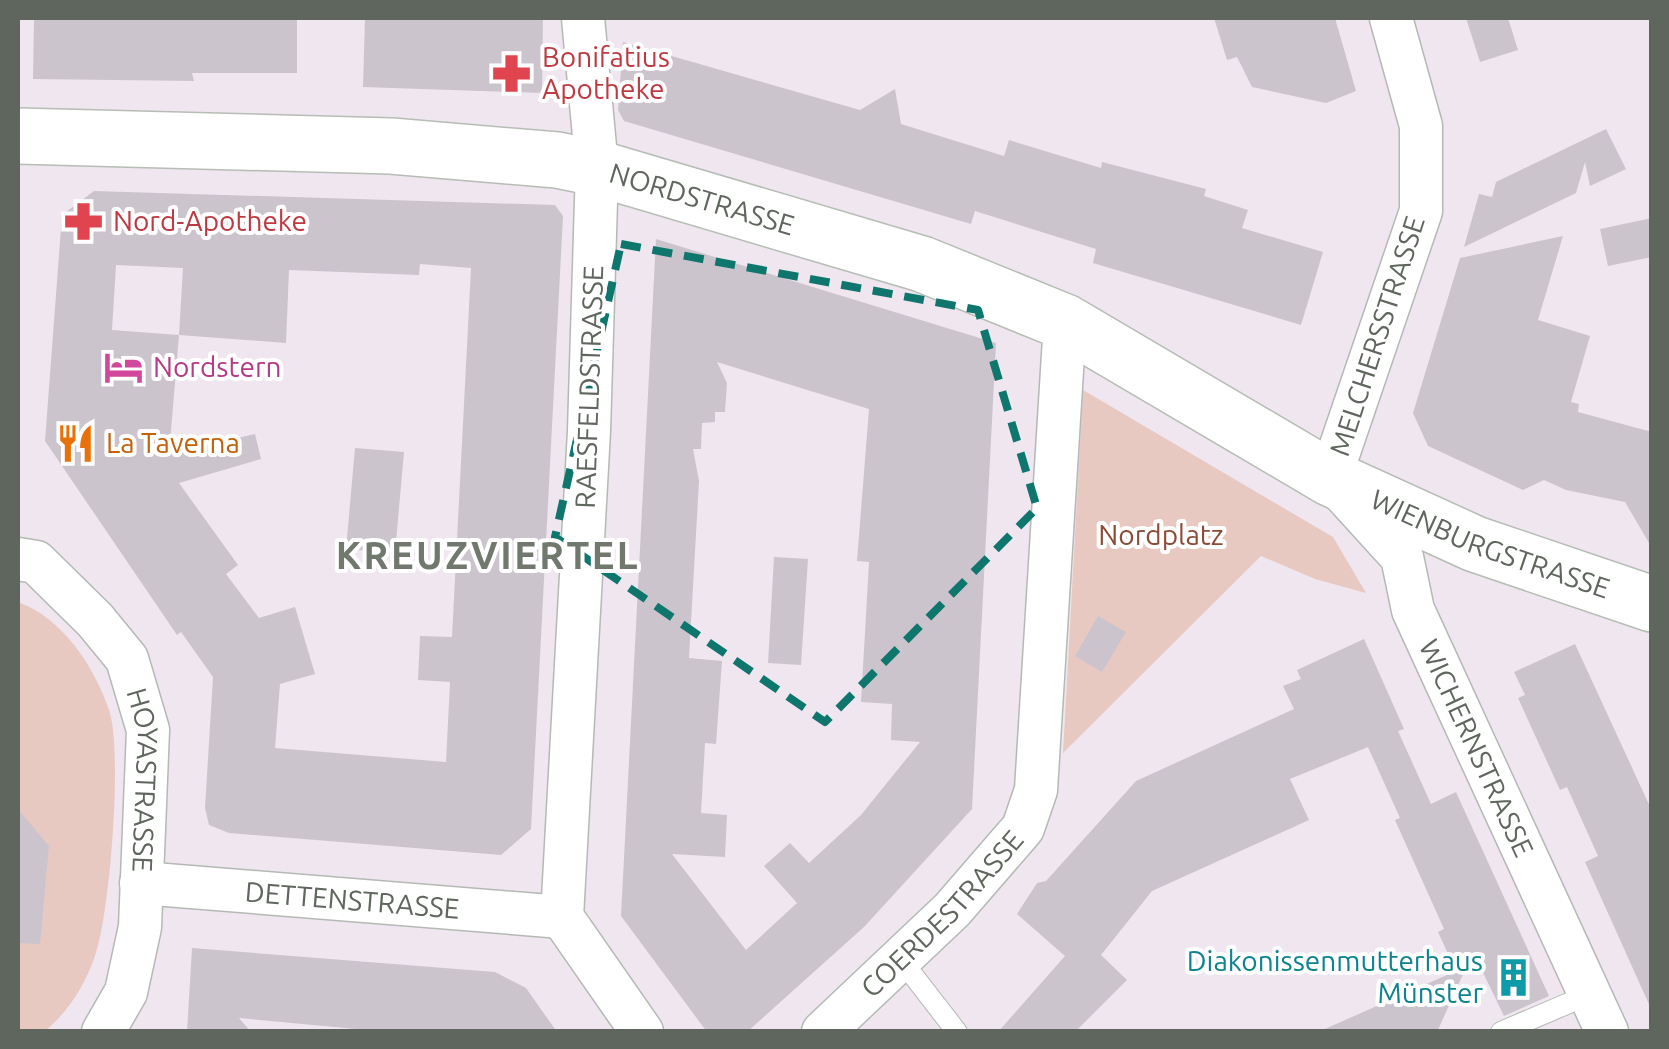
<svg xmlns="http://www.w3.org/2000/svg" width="1669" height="1049" font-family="Ubuntu,sans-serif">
	<rect width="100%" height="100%" fill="#efe6f0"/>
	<path fill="#e7c9c2" d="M1083 390 1333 537 1366 593 1315 579 1261 556 1063 753Z
		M18 602C63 618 95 668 109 710 123 750 110 915 95 956 85 985 69 1011 45 1031H18Z"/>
	<path fill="#ccc4cd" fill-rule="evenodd" d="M34 18H297V73H192L194 81 33 79Z
		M365 18H543L542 93 363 87Z
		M1214 18H1335L1356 91 1326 103 1252 87 1237 57 1227 60Z
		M1466 18H1508L1518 50 1480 62Z
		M623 42 860 110 895 89 901 124 1004 156 1009 140 1101 168 1102 162 1206 189 1204 196 1248 210 1242 228 1323 252 1301 325 1093 263 1096 249 975 211 971 224 624 121 618 110Z
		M1606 129 1626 169 1590 186 1585 162 1576 193 1464 247 1479 194 1492 197 1496 182Z
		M94 191 555 205 563 216 531 829 501 855 229 833 209 825 205 808 213 677 181 632 177 635 45 441 62 215ZM420 264 471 268 452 637 420 636 418 680 450 682 446 762 275 748 280 684 315 674 295 607 259 618 226 574 238 565 179 483 261 459 255 434 169 454 179 335 286 343 289 270 419 275ZM116 265 183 268 179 335 112 330Z
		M1652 218V257L1608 266 1600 229Z
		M1563 236 1538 320 1590 336 1571 402 1579 404 1578 412 1652 432V548L1625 502 1566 490 1544 480 1523 490 1428 446 1413 413 1460 258Z
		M656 239 996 343 972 809 864 927 747 1032H707L621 916ZM717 362 869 409 857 561 869 562 861 702 892 704 891 740 920 742 861 815 809 863 790 843 764 866 797 903 746 950 672 854 725 857 727 815 701 813 705 743 716 744 722 661 689 658 699 481 693 449H701L702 423 715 422V412H725L727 383Z
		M355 448 404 452 395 553 346 549Z
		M774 557 808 559 801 665 768 663Z
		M1098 616 1126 632 1102 672 1075 656Z
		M1364 639 1404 729 1398 731 1431 804 1456 792 1549 996 1504 1016 1473 952 1437 1032H1318L1456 971 1438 932 1444 929 1395 820 1400 818 1368 747 1290 779 1309 820 1152 891 1101 955 1127 980 1075 1032H998L1065 956 1017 914 1037 883 1046 881 1136 781 1294 709 1283 686 1301 679 1297 670Z
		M1575 644 1652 811V1011L1585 862 1598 856 1567 787 1560 790 1518 698 1525 695 1514 672Z
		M18 809 49 846 40 944 18 943Z
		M192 948 495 972 526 988 557 1032H388L239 1018 251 1032H187Z"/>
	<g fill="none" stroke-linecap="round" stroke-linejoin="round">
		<defs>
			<path id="lane" d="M902 961 957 1032
				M1501 1032 1590 994"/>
			<g id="street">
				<path d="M583 18 597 168 589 431 562 917 642 1032"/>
				<path id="s1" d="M1391 18 1421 126V211L1330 478 1402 557 1413 610 1607 1032"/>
				<path id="s2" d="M18 559 36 562 95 620 127 659 148 730 140 927 126 992 103 1032"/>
				<path id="s3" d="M141 883 562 917"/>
				<path id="s4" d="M823 1032 952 910 1023 828 1036 790 1065 322"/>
			</g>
			<g id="secondary">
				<path id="s5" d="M18 136 391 146 557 160 597 168 922 264 1065 322 1330 478 1475 544 1652 604"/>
			</g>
		</defs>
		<use href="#lane" stroke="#b4bab3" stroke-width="22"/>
		<use href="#street" stroke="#b4bab3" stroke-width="45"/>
		<use href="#secondary" stroke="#b6bdb4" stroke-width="58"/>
		<use href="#lane" stroke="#fff" stroke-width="20"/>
		<use href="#street" stroke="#fff" stroke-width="42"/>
		<use href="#secondary" stroke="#fff" stroke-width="55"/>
	</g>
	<path fill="none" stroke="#0f766e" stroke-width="8" stroke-dasharray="20 12" stroke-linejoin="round" d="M621 244 978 310 1037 508 825 722 555 537Z"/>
	<defs>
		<symbol id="pharmacy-bare" viewBox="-9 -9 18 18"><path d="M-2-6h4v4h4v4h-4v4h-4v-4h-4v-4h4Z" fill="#e0444e" stroke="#fff" stroke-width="2.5" paint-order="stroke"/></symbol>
		<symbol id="hotel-bare" viewBox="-9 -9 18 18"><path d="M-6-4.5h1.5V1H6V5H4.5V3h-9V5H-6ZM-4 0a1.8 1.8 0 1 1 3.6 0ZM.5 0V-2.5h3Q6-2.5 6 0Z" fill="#d1479c" stroke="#fff" stroke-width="2.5" paint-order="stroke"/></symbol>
		<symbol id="restaurant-bare" viewBox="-9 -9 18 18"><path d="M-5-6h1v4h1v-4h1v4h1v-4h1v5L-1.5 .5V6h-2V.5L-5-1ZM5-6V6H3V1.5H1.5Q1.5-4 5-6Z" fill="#e8710a" stroke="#fff" stroke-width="2.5" paint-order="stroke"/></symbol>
		<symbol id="building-bare" viewBox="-9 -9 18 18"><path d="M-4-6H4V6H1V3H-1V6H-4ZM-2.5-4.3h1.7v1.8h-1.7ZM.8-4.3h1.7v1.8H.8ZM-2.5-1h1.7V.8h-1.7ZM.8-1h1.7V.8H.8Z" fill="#0f9aa8" stroke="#fff" stroke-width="2.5" paint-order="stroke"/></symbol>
	</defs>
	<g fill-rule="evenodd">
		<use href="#pharmacy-bare" x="484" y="46" width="55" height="55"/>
		<use href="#pharmacy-bare" x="56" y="194" width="55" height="55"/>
		<use href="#hotel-bare" x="96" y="340" width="55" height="55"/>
		<use href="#restaurant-bare" x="48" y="416" width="55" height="55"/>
		<use href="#building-bare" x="1486" y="950" width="55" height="55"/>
	</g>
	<g text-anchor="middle" stroke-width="8" stroke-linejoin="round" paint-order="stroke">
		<g font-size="28" fill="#be3a42" stroke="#fff" text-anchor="start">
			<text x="542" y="67">Bonifatius<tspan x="542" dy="32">Apotheke</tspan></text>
			<text x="113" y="231">Nord-Apotheke</text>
		</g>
		<g font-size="28" fill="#5f665d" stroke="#fff">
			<text dy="10" stroke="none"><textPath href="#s5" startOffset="690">NORDSTRASSE</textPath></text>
			<text transform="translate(1377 336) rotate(-72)" y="10">MELCHERSSTRASSE</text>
			<text transform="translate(589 387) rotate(-88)" y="10">RAESFELDSTRASSE</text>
			<text dy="10" stroke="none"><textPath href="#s5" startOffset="1555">WIENBURGSTRASSE</textPath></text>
			<text dy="10" stroke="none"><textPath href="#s1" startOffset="792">WICHERNSTRASSE</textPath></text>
			<text dy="10" stroke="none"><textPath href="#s2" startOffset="275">HOYASTRASSE</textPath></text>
			<text dy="10" stroke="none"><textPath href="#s3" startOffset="212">DETTENSTRASSE</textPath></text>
			<text dy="10" stroke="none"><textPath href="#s4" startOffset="168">COERDESTRASSE</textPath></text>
		</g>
		<g font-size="28" fill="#b23c85" stroke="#fff" text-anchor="start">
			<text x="153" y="377">Nordstern</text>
		</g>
		<g font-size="28" fill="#c56008" stroke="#fff" text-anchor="start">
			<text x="106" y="453">La Taverna</text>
		</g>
		<g font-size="28" fill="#8c4b36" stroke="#fff">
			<text x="1161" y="545">Nordplatz</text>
		</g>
		<g font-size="28" fill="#0d838f" stroke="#fff" text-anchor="end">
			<text x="1483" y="971">Diakonissenmutterhaus<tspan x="1483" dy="32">Münster</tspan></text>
		</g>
		<g font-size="38" font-weight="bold" letter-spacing="2.5" fill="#71786e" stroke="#fff">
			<text x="488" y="569">KREUZVIERTEL</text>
		</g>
	</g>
	<rect width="1669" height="1049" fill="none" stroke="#5f665d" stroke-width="40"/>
</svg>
